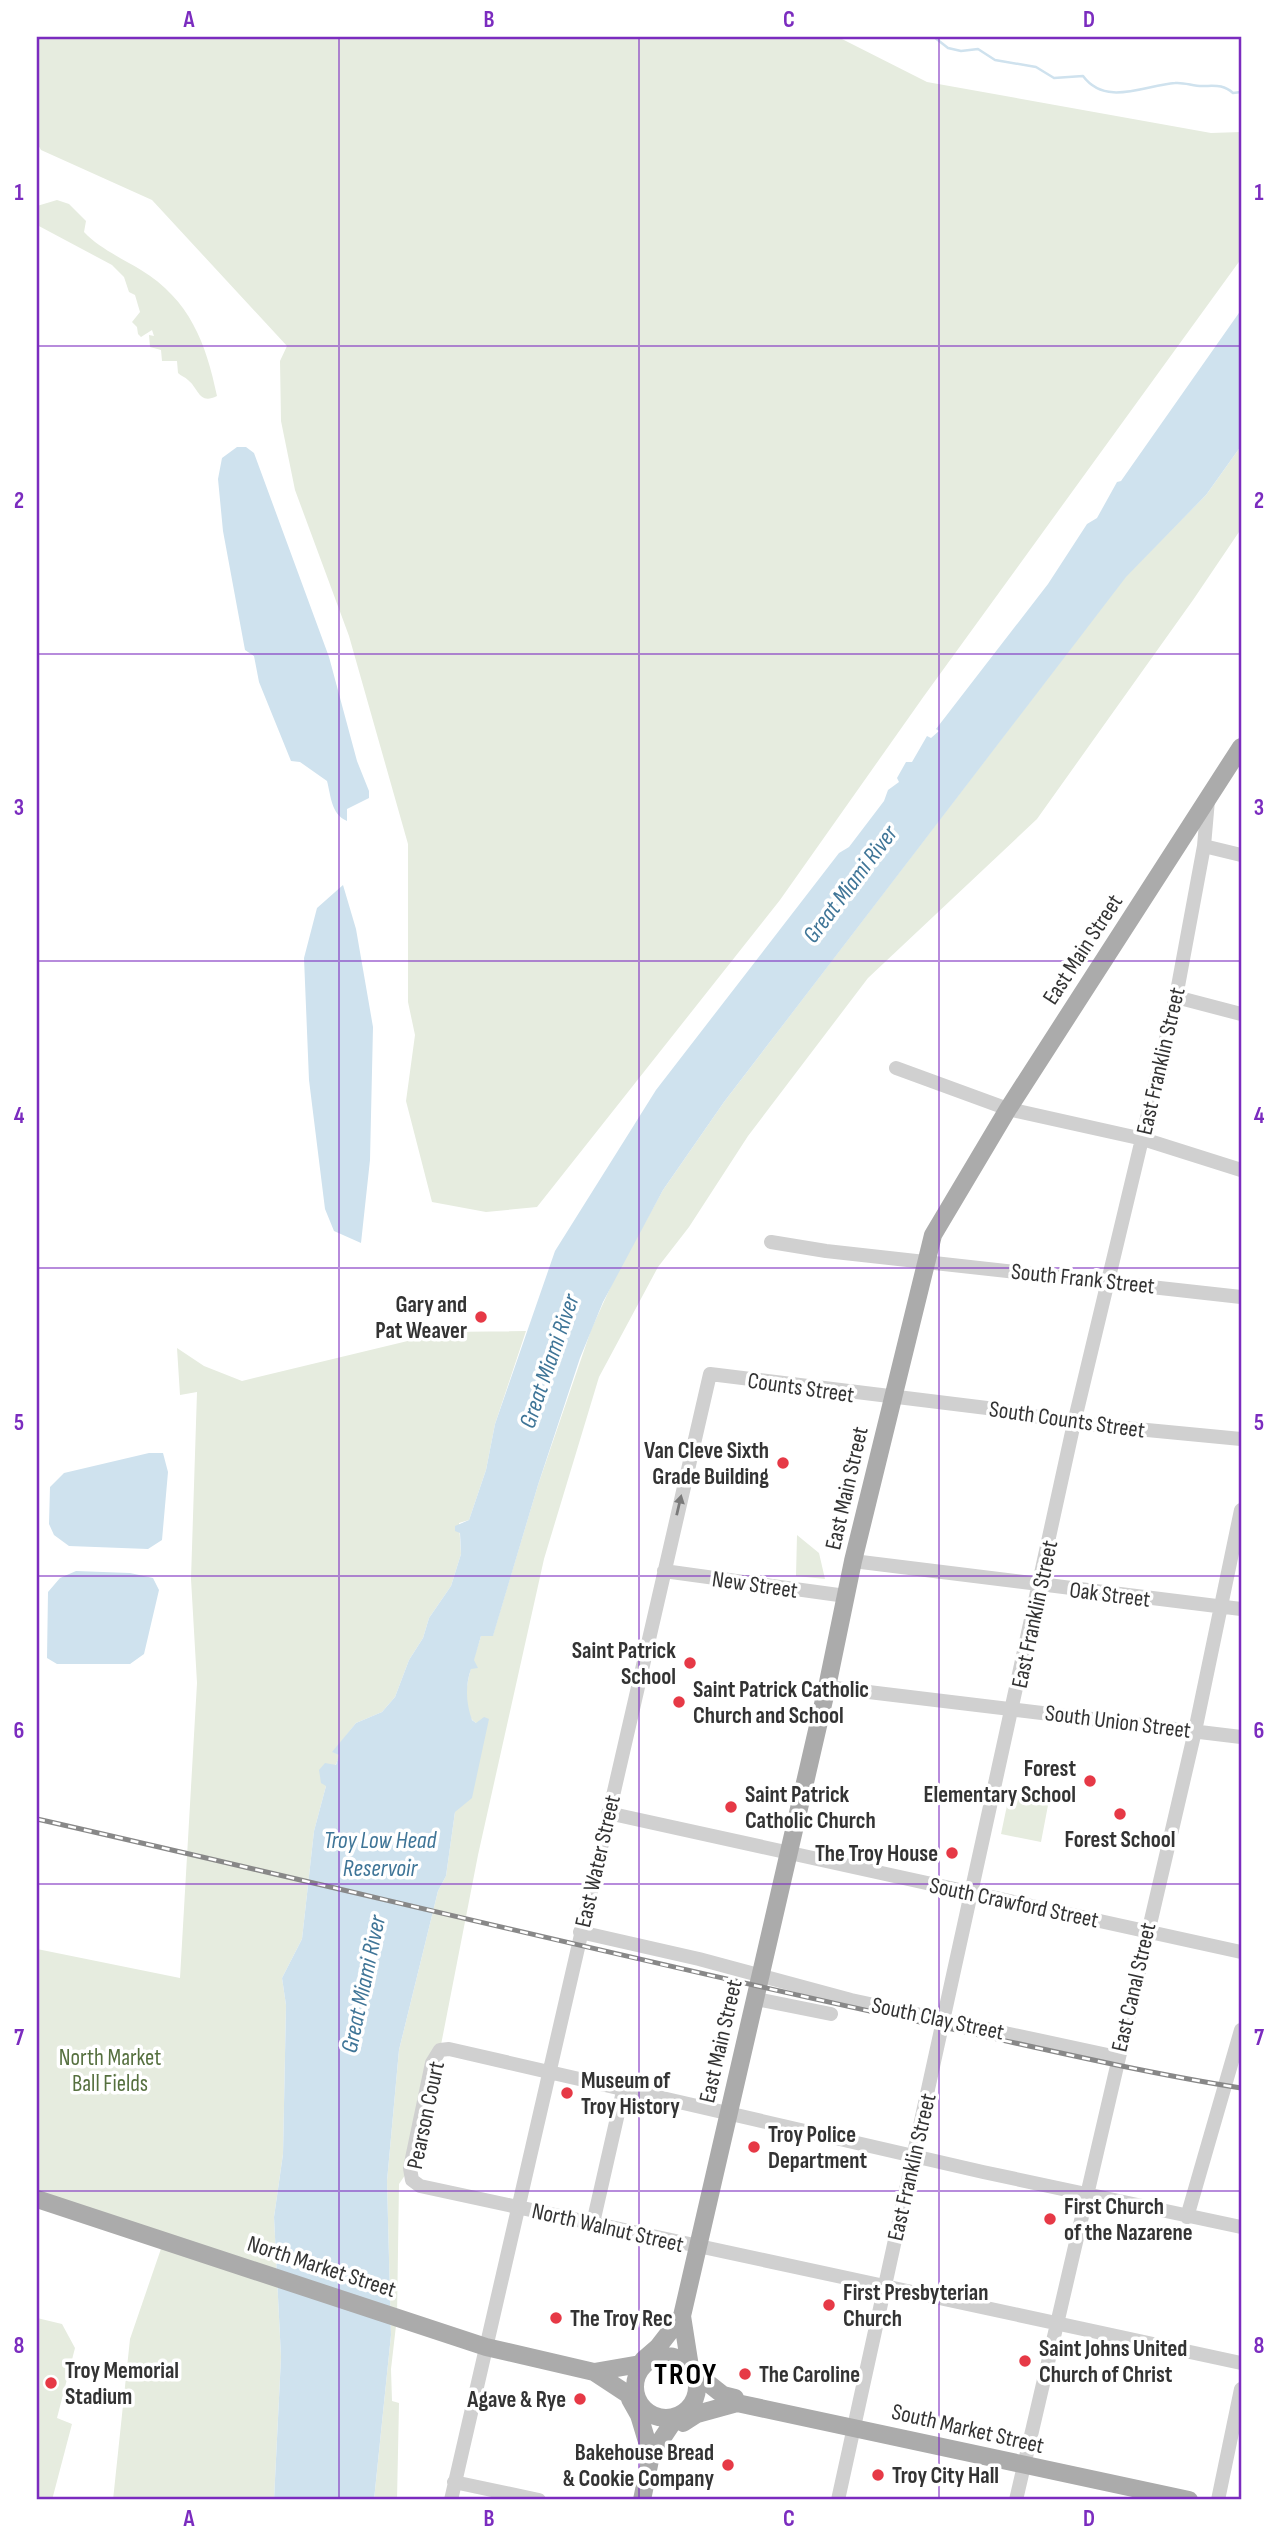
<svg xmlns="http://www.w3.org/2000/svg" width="1278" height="2537" font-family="'Sofia Sans Condensed',sans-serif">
	<rect width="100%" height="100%" fill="#fff"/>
	<path fill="#e6ecdf" d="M37 37H838L927 82 1211 133 1241 132V259L924 696 780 900 537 1207 486 1212 432 1202 406 1101 415 1035 408 1002V844L349 636 295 490 281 421 280 361 287 346 152 200 41 150 37 143Z
		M57 200 69 204 86 221 84 232C99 248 123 259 141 270 190 300 206 343 217 396 199 405 199 389 188 380 185 377 181 376 178 373L177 361H162L161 350 150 347 149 335 154 336 152 330 141 337 138 334 137 327 132 322 140 312 135 295 129 292 124 277 112 265 37 225V206Z
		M1241 446V529L1193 600 1037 819 868 978 748 1136 689 1227 658 1267 599 1377 544 1559 478 1855 440 2050 410 2168 399 2184 397 2317 391 2369 392 2401 399 2403 397 2500H374L391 2335 387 2181 399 2050 438 1891 446 1876 455 1812 476 1723C454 1708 475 1656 481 1636L493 1635 538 1485 591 1330 616 1275 663 1190 724 1102 1126 576 1206 495Z
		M526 1331 495 1424 486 1470 469 1520 459 1523 461 1554 451 1586 429 1618 423 1638 409 1660 395 1697 382 1712 356 1723 333 1752 340 1755 326 1786 314 1831 302 1939 282 1978 286 2005 283 2154 274 2217 281 2357 274 2500H113L130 2339 164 2240 37 2199V1949L180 1978 197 1683 191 1579 197 1392 180 1395 177 1348 204 1366 242 1381 445 1332Z
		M797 1535 819 1553 825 1579 796 1576Z
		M1010 1791 1049 1800 1041 1842 1001 1834Z
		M37 2318 62 2324 75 2348 57 2418 72 2424 52 2500H37Z"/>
	<path fill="#cfe2ee" d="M1241 310V446L1206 495 1126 577 724 1102 663 1190 603 1302 580 1358 538 1485 493 1636H481L474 1660 478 1668 471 1669C465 1686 466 1703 472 1720L476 1723 484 1717 489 1719 472 1798 455 1812 446 1876 438 1891 399 2050 387 2181 391 2335 374 2500H274L281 2357 274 2217 283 2154 286 2005 282 1978 302 1939 314 1831 326 1786 321 1783 319 1770 325 1763 336 1765 339 1755 332 1752 356 1723 382 1712 395 1697 409 1660 423 1638 429 1618 451 1586 461 1554 460 1533 455 1531V1526L469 1520 486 1470 495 1424 555 1251 656 1090 839 853 849 847 884 801 888 790 899 782 897 778 906 762H912L927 736 931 738 939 731 936 729 1048 584 1087 524 1097 518 1117 482 1121 481Z
		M237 447H246L254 453 329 657 357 761 369 791V798L347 809V821C331 814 331 796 327 781L300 762 291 761 259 682 254 656 245 650 223 531 218 479 222 458Z
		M343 885 356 929 373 1027 370 1160 361 1243 334 1231 325 1209 309 1080 304 958 317 908Z
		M149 1453H163L168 1472 162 1540 148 1549 69 1546 54 1535 49 1524 50 1487 64 1473Z
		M76 1571 130 1573 153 1578 159 1590 144 1654 130 1664H57L47 1658 48 1592 60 1578Z"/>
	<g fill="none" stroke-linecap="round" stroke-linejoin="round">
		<path stroke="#cfe2ee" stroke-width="2.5" d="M934 37 948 48 961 51 978 49 995 60 1036 67 1054 78 1083 76C1106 107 1145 85 1175 83 1184 82 1193 86 1202 86 1215 86 1223 84 1233 93L1241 92"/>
		<path stroke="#d0d0d0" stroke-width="14" d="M1204 846 1241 855
			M1176 997 1241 1014
			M896 1068 1008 1109 1143 1139 1241 1170
			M771 1242 826 1251 1241 1297
			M853 1561 1241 1609
			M664 1571 846 1596
			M827 1687 1241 1737
			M608 1813 1241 1952
			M580 1932 699 1959 851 2000 1117 2057
			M756 1999 831 2014
			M1187 2217 1241 2030
			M593 2223 624 2087
			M1241 2227 983 2172 449 2049 440 2050 432 2063 410 2168 412 2180 420 2186 1241 2363
			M454 2482 539 2500
			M451 2500 710 1374 987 1408 1074 1423 1241 1439
			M838 2500 1074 1423 1176 997 1204 846 1208 800
			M1016 2500 1195 1731 1241 1510
			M1218 2500 1241 2389"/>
		<path stroke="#ababab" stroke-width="18" d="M37 2199 486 2347 594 2372 646 2363
			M682 2316 827 1687 853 1561 933 1235 1008 1109 1241 747
			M682 2316 690 2367
			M635 2387a31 31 0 1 1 62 0a31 31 0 1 1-62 0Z
			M643 2360 658 2347 682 2316
			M594 2372 638 2401
			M694 2372 723 2395 735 2398 737 2403
			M630 2399 639 2415 651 2455
			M737 2403 1189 2500
			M683 2423 697 2414 737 2403
			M642 2500 651 2455 677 2416"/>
		<defs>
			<path id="rail" d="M37 1819C319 1883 600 1952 883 2014 1002 2039 1121 2069 1241 2088"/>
		</defs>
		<use href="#rail" stroke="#888" stroke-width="5"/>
		<use href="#rail" stroke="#fff" stroke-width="2.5" stroke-dasharray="8" stroke-linecap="butt"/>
	</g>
	<defs><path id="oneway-solid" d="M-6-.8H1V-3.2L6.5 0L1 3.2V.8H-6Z" transform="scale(1.75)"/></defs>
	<use fill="#7a7a7a" href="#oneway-solid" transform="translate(679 1505) rotate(-77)"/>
	<path fill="none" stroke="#7b2cbf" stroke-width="2" stroke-opacity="0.55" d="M339 37V2500M639 37V2500M939 37V2500M37 346H1241M37 654H1241M37 961H1241M37 1268H1241M37 1576H1241M37 1884H1241M37 2191H1241"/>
	<g fill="#e63946" stroke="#fff" stroke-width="2.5">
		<circle cx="481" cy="1317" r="7"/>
		<circle cx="783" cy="1463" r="7"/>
		<circle cx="690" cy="1663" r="7"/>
		<circle cx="679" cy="1702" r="7"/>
		<circle cx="1090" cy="1781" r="7"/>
		<circle cx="731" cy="1807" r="7"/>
		<circle cx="1120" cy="1814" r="7"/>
		<circle cx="952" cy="1853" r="7"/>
		<circle cx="567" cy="2093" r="7"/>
		<circle cx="754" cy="2147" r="7"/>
		<circle cx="1050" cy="2219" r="7"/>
		<circle cx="829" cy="2305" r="7"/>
		<circle cx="556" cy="2318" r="7"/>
		<circle cx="1025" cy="2361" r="7"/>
		<circle cx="745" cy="2374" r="7"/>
		<circle cx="51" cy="2383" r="7"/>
		<circle cx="580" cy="2399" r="7"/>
		<circle cx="728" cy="2465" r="7"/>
		<circle cx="878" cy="2475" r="7"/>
	</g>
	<g text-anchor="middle" stroke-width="7" stroke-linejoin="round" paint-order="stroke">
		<g font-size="23" fill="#333" stroke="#fff">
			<text transform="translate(1082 949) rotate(-57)" y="8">East Main Street</text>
			<text transform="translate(1160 1061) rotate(-77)" y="8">East Franklin Street</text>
			<text transform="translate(1083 1278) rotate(6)" y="8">South Frank Street</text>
			<text transform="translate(801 1387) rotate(8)" y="8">Counts Street</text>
			<text transform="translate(1067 1419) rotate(8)" y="8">South Counts Street</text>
			<text transform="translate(846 1488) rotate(-77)" y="8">East Main Street</text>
			<text transform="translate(755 1584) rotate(8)" y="8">New Street</text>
			<text transform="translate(1110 1594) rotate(7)" y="8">Oak Street</text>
			<text transform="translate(1034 1614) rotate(-78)" y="8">East Franklin Street</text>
			<text transform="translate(1118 1721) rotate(7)" y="8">South Union Street</text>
			<text transform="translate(597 1861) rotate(-77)" y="8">East Water Street</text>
			<text transform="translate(1014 1902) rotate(12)" y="8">South Crawford Street</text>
			<text transform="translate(1133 1987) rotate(-77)" y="8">East Canal Street</text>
			<text transform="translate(938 2018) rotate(12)" y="8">South Clay Street</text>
			<text transform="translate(720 2041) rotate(-77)" y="8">East Main Street</text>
			<text transform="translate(425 2115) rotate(-78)" y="8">Pearson Court</text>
			<text transform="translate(911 2167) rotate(-77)" y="8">East Franklin Street</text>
			<text transform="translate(608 2227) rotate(13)" y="8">North Walnut Street</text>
			<text transform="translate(322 2266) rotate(18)" y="8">North Market Street</text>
			<text transform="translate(968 2428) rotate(13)" y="8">South Market Street</text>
		</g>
		<g font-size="23" font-weight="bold" fill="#333" stroke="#fff" text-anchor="start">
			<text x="467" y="1312" text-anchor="end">Gary and<tspan x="467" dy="26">Pat Weaver</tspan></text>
			<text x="769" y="1458" text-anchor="end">Van Cleve Sixth<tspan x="769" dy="26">Grade Building</tspan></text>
			<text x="676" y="1658" text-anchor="end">Saint Patrick<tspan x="676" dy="26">School</tspan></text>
			<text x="693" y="1697">Saint Patrick Catholic<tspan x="693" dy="26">Church and School</tspan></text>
			<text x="1076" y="1776" text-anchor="end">Forest<tspan x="1076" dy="26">Elementary School</tspan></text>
			<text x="745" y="1802">Saint Patrick<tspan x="745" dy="26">Catholic Church</tspan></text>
			<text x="1120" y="1847" text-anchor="middle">Forest School</text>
			<text x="938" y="1861" text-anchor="end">The Troy House</text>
			<text x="581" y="2088">Museum of<tspan x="581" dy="26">Troy History</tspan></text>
			<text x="768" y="2142">Troy Police<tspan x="768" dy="26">Department</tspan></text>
			<text x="1064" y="2214">First Church<tspan x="1064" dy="26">of the Nazarene</tspan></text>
			<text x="843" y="2300">First Presbyterian<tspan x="843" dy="26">Church</tspan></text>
			<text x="570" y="2326">The Troy Rec</text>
			<text x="1039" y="2356">Saint Johns United<tspan x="1039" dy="26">Church of Christ</tspan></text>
			<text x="65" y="2378">Troy Memorial<tspan x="65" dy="26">Stadium</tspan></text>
			<text x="759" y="2382">The Caroline</text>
			<text x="566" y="2407" text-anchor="end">Agave &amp; Rye</text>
			<text x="714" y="2460" text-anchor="end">Bakehouse Bread<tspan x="714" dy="26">&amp; Cookie Company</tspan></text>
			<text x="892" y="2483">Troy City Hall</text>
		</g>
		<g font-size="23" fill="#56703f" stroke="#fff">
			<text x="110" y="2065">North Market<tspan x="110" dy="26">Ball Fields</tspan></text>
		</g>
		<g font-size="24" font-style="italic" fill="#3f7597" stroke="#fff">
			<text transform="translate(850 884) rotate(-53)" y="8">Great Miami River</text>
			<text transform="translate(549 1361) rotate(-71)" y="8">Great Miami River</text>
			<text x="380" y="1848">Troy Low Head<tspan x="380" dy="28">Reservoir</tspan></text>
			<text transform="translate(363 1984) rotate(-78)" y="8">Great Miami River</text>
		</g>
		<g font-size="30" font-weight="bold" letter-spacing="2" fill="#000" stroke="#fff">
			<text x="686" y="2384">TROY</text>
		</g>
	</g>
	<rect width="1278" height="2537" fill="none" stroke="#ffffff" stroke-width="77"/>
	<rect x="38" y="38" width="1202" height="2460" fill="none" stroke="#7b2cbf" stroke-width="2.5"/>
	<g font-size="23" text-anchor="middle" font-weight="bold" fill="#7b2cbf">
		<text x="189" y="27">A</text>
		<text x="489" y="27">B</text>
		<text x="789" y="27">C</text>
		<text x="1089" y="27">D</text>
		<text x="19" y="200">1</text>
		<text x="1259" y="200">1</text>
		<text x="19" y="508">2</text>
		<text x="1259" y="508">2</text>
		<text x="19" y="815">3</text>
		<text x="1259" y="815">3</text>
		<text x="19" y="1123">4</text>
		<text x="1259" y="1123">4</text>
		<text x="19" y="1430">5</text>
		<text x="1259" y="1430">5</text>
		<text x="19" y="1738">6</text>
		<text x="1259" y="1738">6</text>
		<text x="19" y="2045">7</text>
		<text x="1259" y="2045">7</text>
		<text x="19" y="2353">8</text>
		<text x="1259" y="2353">8</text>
		<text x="189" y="2526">A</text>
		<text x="489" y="2526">B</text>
		<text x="789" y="2526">C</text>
		<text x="1089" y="2526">D</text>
	</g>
</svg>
